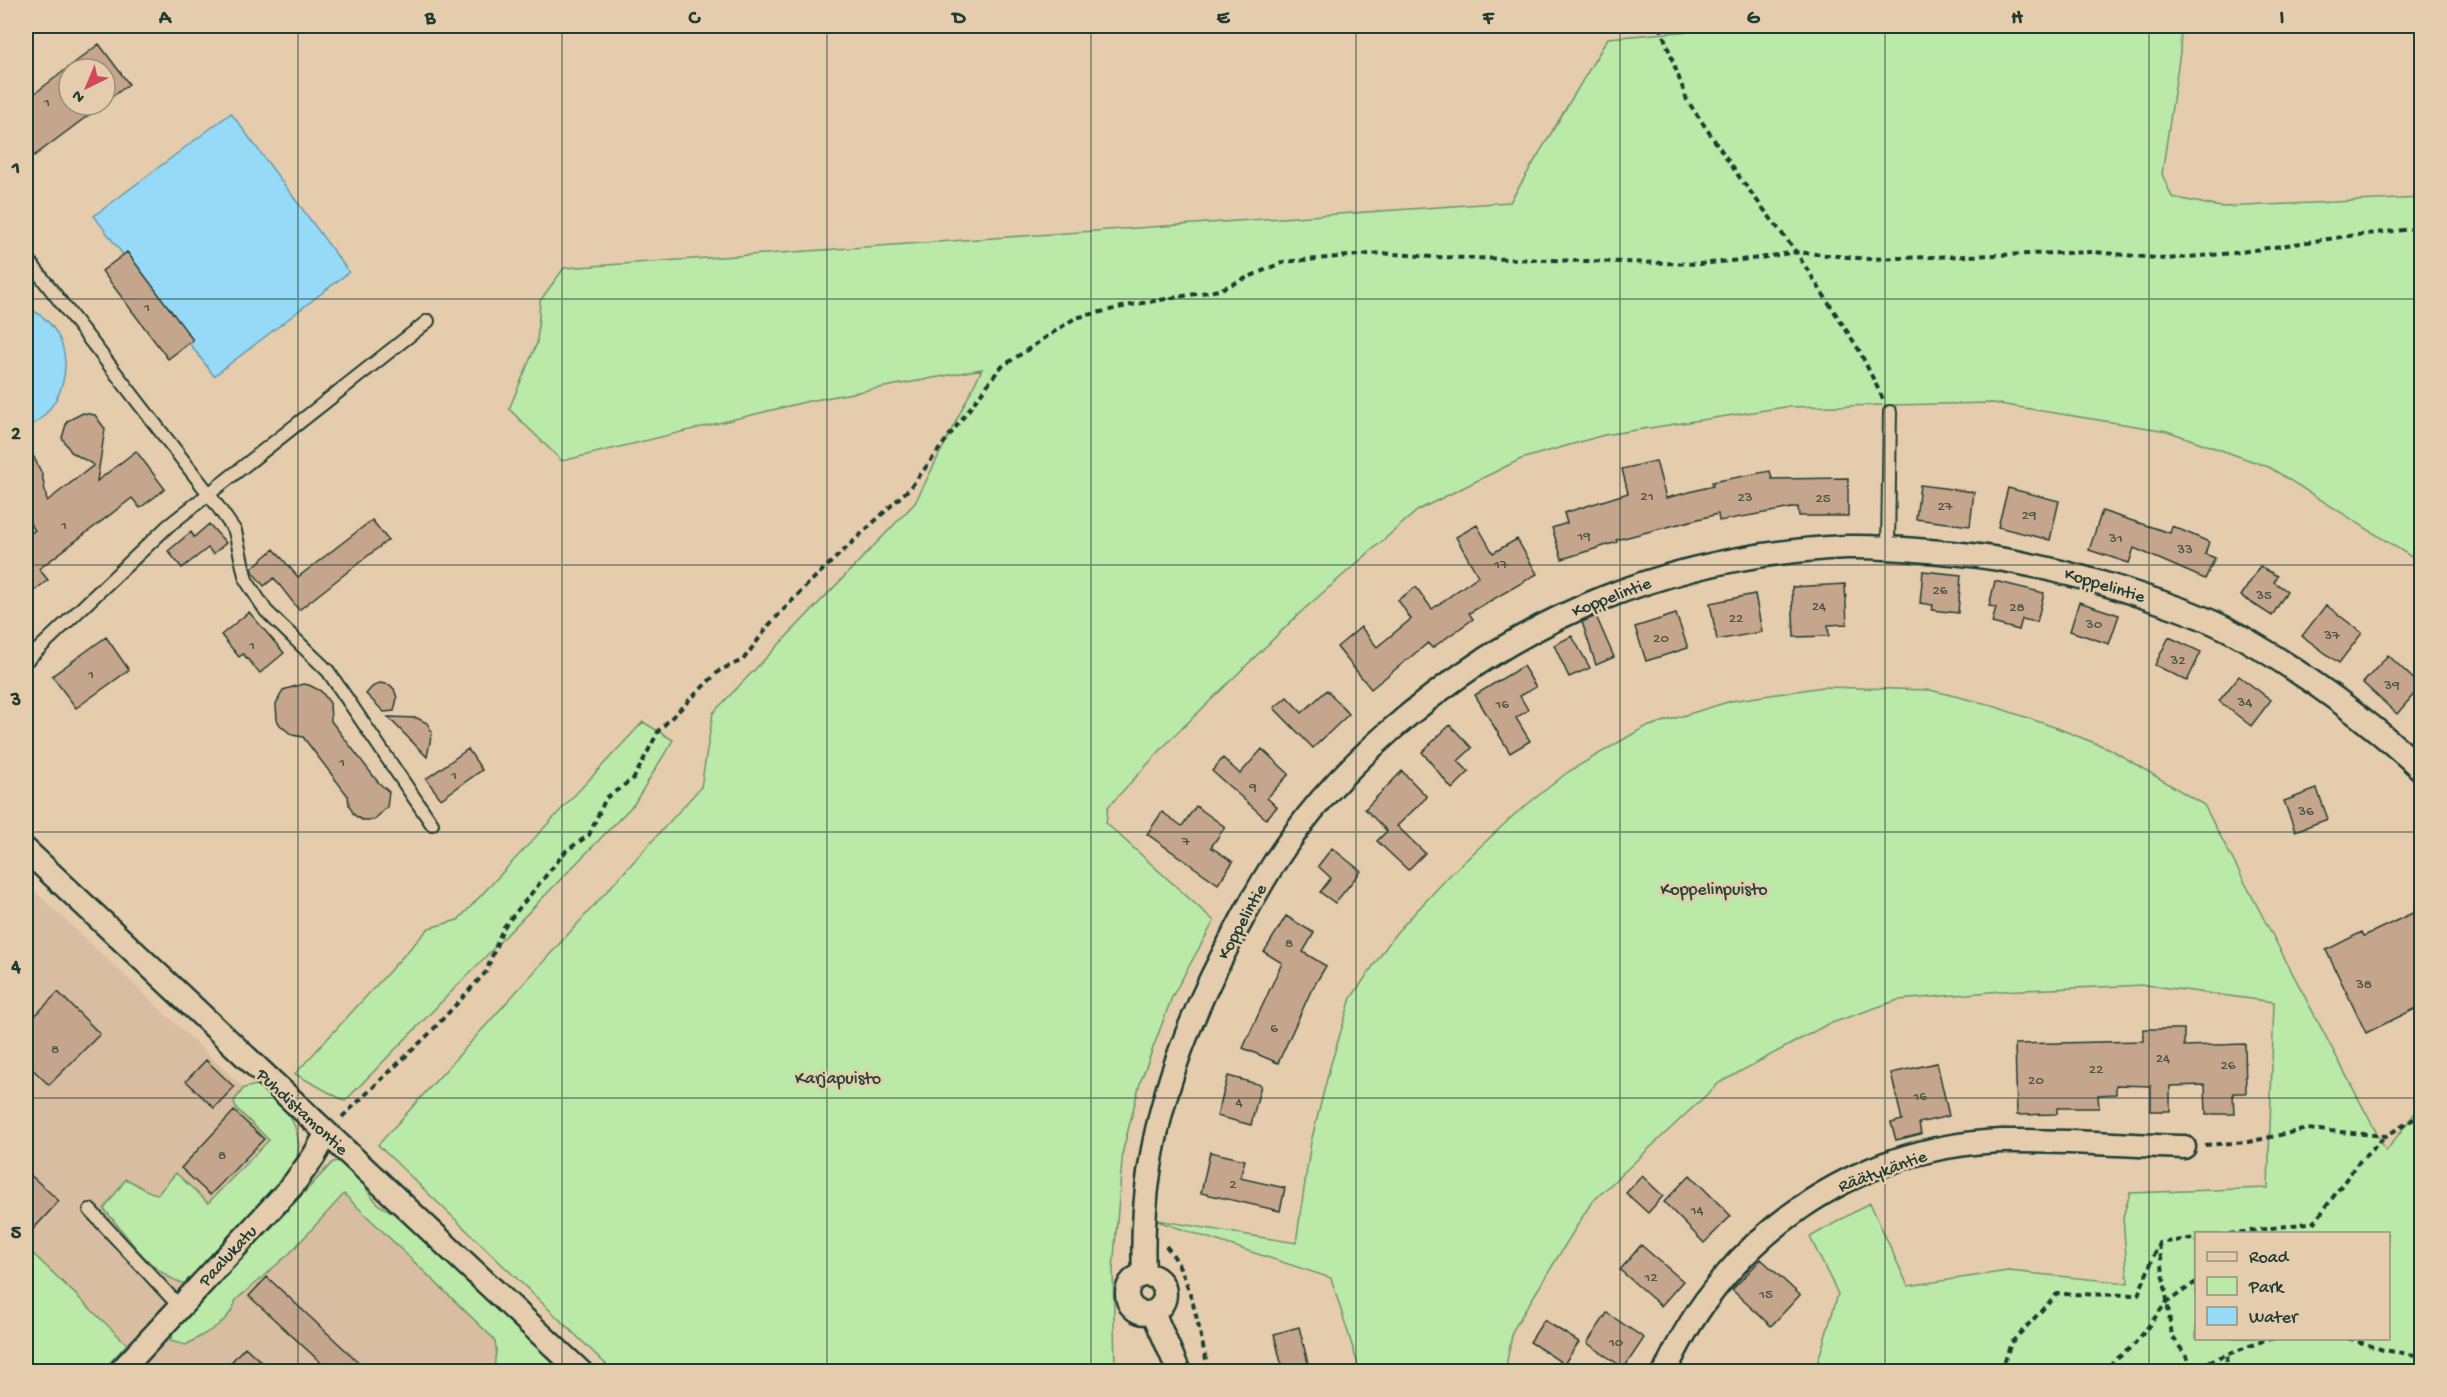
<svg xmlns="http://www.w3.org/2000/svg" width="2447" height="1397" font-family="'Gochi Hand',sans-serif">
	<rect width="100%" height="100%" fill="#e5ccad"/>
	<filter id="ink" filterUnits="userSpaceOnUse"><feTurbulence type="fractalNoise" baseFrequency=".0167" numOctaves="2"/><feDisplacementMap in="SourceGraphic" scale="12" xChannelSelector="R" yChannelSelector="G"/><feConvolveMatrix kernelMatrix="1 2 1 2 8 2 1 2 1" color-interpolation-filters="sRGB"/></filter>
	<g filter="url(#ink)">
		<path fill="#d8bda1" d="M26 883 76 930 544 1371H26Z"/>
		<path fill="#bbe9a7" stroke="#6d936e" stroke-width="1.5" fill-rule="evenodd" d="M1750 26H2181L2180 52 2162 174 2172 197 2221 207 2421 198V563L2269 467 2167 431 1993 403 1785 407 1604 435 1521 459 1418 510 1303 610 1170 740 1108 807 1106 823 1214 921 1172 997 1140 1083 1123 1150 1113 1269 1115 1371H613L378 1145 701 787 713 713 915 503 982 369 809 401 562 461 509 409 537 343 540 301 564 268 1510 202 1608 38Z
			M1823 687 1930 690 1987 704 2057 728 2110 749 2204 805 2386 1151 2421 1105V1371H1815L1838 1294 1810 1237 1870 1203 1908 1286 2008 1271 2128 1283 2123 1217 2130 1193 2268 1188 2274 1002 2146 985 2001 991 1898 1000 1826 1025 1719 1083 1591 1203 1513 1330 1505 1371H1360L1331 1278 1151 1219 1296 1243 1311 1142 1330 1067 1351 998 1396 933 1451 874 1514 815 1568 772 1643 728 1731 701ZM2196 1234H2388V1338H2196Z
			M643 722 673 740 634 804 345 1101 295 1074 429 928 458 920Z
			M257 1085C286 1102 309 1134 293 1169L185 1284C150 1274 127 1235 104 1209L126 1179C138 1184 146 1193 158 1194L176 1173 208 1203 269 1140 236 1108 234 1101 244 1088Z
			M338 1161 362 1181 371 1196 379 1205 406 1220 566 1371H496C491 1359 501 1352 493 1338L344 1194 290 1253 236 1300C230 1324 204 1333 186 1345L170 1341 175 1330 333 1162Z
			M26 1247 127 1344 102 1371H26Z"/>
		<path fill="#96daf8" stroke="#669baa" stroke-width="1.5" d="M231 113 349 272 214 376 94 216Z
			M26 307C81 330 75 403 26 429Z"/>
		<path fill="#c6a58d" stroke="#1f3d34" stroke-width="1.5" d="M99 44 129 84 105 102V69H69V105H102L34 156 26 146V100Z
			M127 252 193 340 168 359 102 271Z
			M83 413 95 415 105 429 97 481 136 451 165 489 140 508 132 498 39 569 48 580 26 597V537L35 530 26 518V441L42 474 47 501 94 465 71 452 62 438 67 421Z
			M1656 461 1666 498 1713 486 1712 482 1770 471 1772 479 1848 478V516H1799L1798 507 1719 521 1718 514 1616 540 1617 542 1562 559 1552 528 1567 523 1564 513 1628 493 1622 469Z
			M1920 485 1974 492 1970 526 1916 519Z
			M2008 488 2059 501 2050 540 1998 527Z
			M2102 511 2170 533 2172 526 2209 542 2205 554 2215 558 2205 579 2134 548 2129 563 2089 550Z
			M372 520 388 540 299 610 274 578 264 586 253 573 252 568 274 549 298 577Z
			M209 524 226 543 213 554 208 548 182 568 168 551 191 532 194 537Z
			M1477 525 1493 553 1517 539 1537 574 1469 613 1473 619 1432 648 1428 643 1371 689 1337 647 1361 627 1377 647 1411 619 1398 600 1416 587 1432 609 1478 576 1456 537Z
			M2260 566 2277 576 2274 582 2287 591 2272 616 2241 596Z
			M1923 571 1961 575 1958 613 1932 610 1933 605 1920 603Z
			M1995 581 2044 593 2037 622 2022 619 2019 630 1992 623 1996 607 1989 606Z
			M1845 584 1847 624 1828 625 1829 636 1794 637 1792 587Z
			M1755 594 1762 632 1717 640 1710 603Z
			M2079 602 2119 615 2109 644 2070 631Z
			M2326 605 2362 633 2339 663 2302 636Z
			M249 612 284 653 260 673 243 654 239 657 221 635Z
			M1676 614 1688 648 1646 661 1635 627Z
			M1596 616 1614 657 1596 665 1582 622Z
			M1572 636 1590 668 1569 677 1554 645Z
			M106 637 129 670 76 708 52 676Z
			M2169 637 2201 652 2187 681 2155 665Z
			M2388 655 2421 686 2397 714 2363 683Z
			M1523 666 1536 687 1520 696 1528 710 1516 718 1530 741 1510 753 1475 695Z
			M2239 676 2271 700 2251 726 2219 701Z
			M380 683 390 685 394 689 397 698 394 711 384 712 366 694 372 687Z
			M303 684 309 685 321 691 330 703 331 721 378 782 389 792 387 807 374 820H362L354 815 349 805 348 796 303 737 292 735 280 725 277 720 276 704 283 690Z
			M1327 690 1349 714 1313 748 1274 708 1287 697 1302 713Z
			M388 717 417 718 427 723 432 732 427 757Z
			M1450 725 1472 748 1458 761 1469 772 1452 789 1422 752Z
			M468 749 482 770 441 799 426 779Z
			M1262 749 1289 774 1267 798 1277 807 1266 819 1212 771 1223 758 1240 774Z
			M1402 771 1427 797 1397 826 1425 853 1408 870 1377 841 1387 831 1365 809Z
			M2317 789 2328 819 2295 831 2284 801Z
			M1196 806 1225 827 1211 847 1233 862 1218 884 1147 834 1162 812 1182 826Z
			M1332 848 1361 871 1335 903 1320 892 1331 878 1318 866Z
			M2421 909V1006L2366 1033 2326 950 2362 932 2364 936Z
			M1286 916 1314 933 1303 952 1326 966 1311 991 1278 1063 1243 1048 1282 963 1264 952Z
			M58 992 100 1034 49 1085 26 1063V1025Z
			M2143 1029H2184V1046L2245 1044 2246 1093H2233L2234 1114H2206L2205 1085 2170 1086V1111H2151V1086L2116 1085V1094L2098 1095 2099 1108H2057V1114L2017 1115 2015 1044 2143 1041Z
			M206 1060 234 1087 214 1108 186 1081Z
			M1937 1063 1949 1116 1919 1123 1921 1134 1896 1140 1891 1123 1902 1120 1891 1073Z
			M1228 1076 1261 1085 1251 1125 1217 1116Z
			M234 1111 264 1139 210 1195 181 1168Z
			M1210 1152 1245 1160 1240 1178 1285 1188 1280 1211 1201 1193Z
			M26 1171 59 1201 26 1237Z
			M1690 1175 1731 1216 1704 1243 1664 1202Z
			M1642 1176 1663 1196 1648 1213 1626 1193Z
			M1641 1245 1683 1281 1661 1306 1620 1270Z
			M1761 1259 1800 1295 1771 1326 1732 1290Z
			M267 1277 368 1371H330L249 1296Z
			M1607 1313 1644 1338 1624 1368 1587 1343Z
			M1544 1320 1579 1342 1564 1364 1530 1342Z
			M1299 1327 1310 1371H1283L1274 1334Z
			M245 1347 271 1371H223Z"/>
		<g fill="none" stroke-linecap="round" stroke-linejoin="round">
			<defs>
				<path id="lane" d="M26 257 209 494 235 531 246 580 266 611 328 671 432 824
					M1888 548 1890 412
					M26 661 168 526 428 321
					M90 1210 180 1307"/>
				<path id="street" d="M26 850 581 1372
					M1144 1274C1138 1147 1179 1032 1240 923 1256 892 1274 861 1295 833 1322 795 1356 761 1391 730 1522 615 1672 555 1847 547 1882 546 1917 550 1952 553 2020 559 2084 576 2148 598 2182 609 2215 621 2245 639 2304 673 2372 723 2422 770
					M1127 1294a19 19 0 1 1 38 0a19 19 0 1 1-38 0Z
					M1153 1312 1179 1372
					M120 1372 292 1186 314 1156 327 1133
					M1665 1372C1724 1238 1854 1146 2002 1141 2062 1140 2124 1145 2184 1147"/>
			</defs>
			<use href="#lane" stroke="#1f3d34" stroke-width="16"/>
			<use href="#street" stroke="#1f3d34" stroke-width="27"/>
			<path stroke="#1f3d34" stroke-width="4" stroke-dasharray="6 4.5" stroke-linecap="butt" d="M1660 26 1687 100 1740 178 1796 252 1859 350 1883 399
				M342 1117 427 1036 486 972 503 928 566 851 589 835 606 798 634 778 659 730 720 670 743 660 769 625 808 584 911 487 1000 368 1075 318 1131 305 1219 290 1283 262 1381 253 1433 257 1700 264 1760 258 1796 252 1868 259 2094 252 2166 259 2234 253 2348 236 2422 228
				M2205 1145 2248 1142 2307 1129 2386 1136 2422 1114
				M2229 1234 2315 1222 2357 1164 2385 1137
				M2159 1244 2172 1336 2194 1367 2268 1339 2278 1338
				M1166 1246C1192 1275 1199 1334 1209 1372
				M2348 1338 2383 1350 2422 1356
				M2001 1372 2011 1343 2057 1294 2138 1295 2159 1243 2196 1238
				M2101 1372 2135 1344 2166 1303 2196 1282
				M2224 1372 2228 1355"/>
			<use href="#lane" stroke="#e5ccad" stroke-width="12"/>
			<use href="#street" stroke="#e5ccad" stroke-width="22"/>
		</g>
	</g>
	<path fill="none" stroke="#1f3d34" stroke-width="1.5" stroke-opacity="0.55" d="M298 26V1372M562 26V1372M827 26V1372M1091 26V1372M1356 26V1372M1620 26V1372M1885 26V1372M2149 26V1372M26 299H2422M26 565H2422M26 832H2422M26 1098H2422"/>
	<g text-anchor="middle" stroke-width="5" stroke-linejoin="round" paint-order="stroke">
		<g font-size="15" fill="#49574a">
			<text x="47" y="106">1</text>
			<text x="147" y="311">1</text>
			<text x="1647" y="500">21</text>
			<text x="1745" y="501">23</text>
			<text x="1823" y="502">25</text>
			<text x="1945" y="510">27</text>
			<text x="2029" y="519">29</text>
			<text x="64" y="529">1</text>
			<text x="1584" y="540">19</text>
			<text x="2116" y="542">31</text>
			<text x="2185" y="553">33</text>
			<text x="1501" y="568">17</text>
			<text x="1940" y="594">26</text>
			<text x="2264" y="599">35</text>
			<text x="1819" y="610">24</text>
			<text x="2017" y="611">28</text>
			<text x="1736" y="622">22</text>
			<text x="2094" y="628">30</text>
			<text x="2332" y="639">37</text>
			<text x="1661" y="642">20</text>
			<text x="252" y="649">1</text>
			<text x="2178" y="664">32</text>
			<text x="91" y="678">1</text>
			<text x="2392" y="689">39</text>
			<text x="2245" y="706">34</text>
			<text x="1502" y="708">16</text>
			<text x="342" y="766">1</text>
			<text x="454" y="779">1</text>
			<text x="1253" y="791">9</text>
			<text x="2306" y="815">36</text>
			<text x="1186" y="845">7</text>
			<text x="1289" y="947">8</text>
			<text x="2364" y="988">38</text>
			<text x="1274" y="1032">6</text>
			<text x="55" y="1053">8</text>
			<text x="2163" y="1062">24</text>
			<text x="2228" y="1069">26</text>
			<text x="2096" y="1073">22</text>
			<text x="2036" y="1084">20</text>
			<text x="1920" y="1100">16</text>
			<text x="1239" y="1106">4</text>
			<text x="222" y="1159">8</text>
			<text x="1233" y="1188">2</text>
			<text x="1697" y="1214">14</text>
			<text x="1651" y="1281">12</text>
			<text x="1766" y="1298">15</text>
			<text x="1616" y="1346">10</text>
		</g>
		<g font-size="18" fill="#1f3d34" stroke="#e5ccad">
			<text transform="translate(2105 584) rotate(17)" y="6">Koppelintie</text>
			<text transform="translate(1611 596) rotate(-21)" y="6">Koppelintie</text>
			<text transform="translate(1241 921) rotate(-61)" y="6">Koppelintie</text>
			<text transform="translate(303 1111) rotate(43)" y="6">Puhdistamontie</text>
			<text transform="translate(1882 1170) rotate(-20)" y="6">Räätykäntie</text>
			<text transform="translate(227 1255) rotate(-47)" y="6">Paalukatu</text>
		</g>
		<g font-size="18" fill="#27463a" stroke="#e5ccad">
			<text x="1714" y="894">Koppelinpuisto</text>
			<text x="838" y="1083">Karjapuisto</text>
		</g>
	</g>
	<rect width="2447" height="1397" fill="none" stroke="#e5ccad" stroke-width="66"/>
	<rect x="2195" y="1232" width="195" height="108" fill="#e5ccad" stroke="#96937d" stroke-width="1.5"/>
	<rect x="2207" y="1252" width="30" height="9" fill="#e5ccad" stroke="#96937d" stroke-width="1.5"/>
	<text x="2249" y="1262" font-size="18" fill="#1f3d34">Road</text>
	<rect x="2207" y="1277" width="30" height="18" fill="#bbe9a7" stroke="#96937d" stroke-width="1.5"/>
	<text x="2249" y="1292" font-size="18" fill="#1f3d34">Park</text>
	<rect x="2207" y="1307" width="30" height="18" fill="#96daf8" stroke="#96937d" stroke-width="1.5"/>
	<text x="2249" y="1322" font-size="18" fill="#1f3d34">Water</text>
	<g transform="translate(87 87) rotate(223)"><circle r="28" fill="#e5ccad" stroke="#96937d" stroke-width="1.5"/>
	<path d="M0-4.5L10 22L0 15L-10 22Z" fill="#d1495b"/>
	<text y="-9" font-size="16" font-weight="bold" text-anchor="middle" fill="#1f3d34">N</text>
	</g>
	<rect x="33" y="33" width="2381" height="1331" fill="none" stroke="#1f3d34" stroke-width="2"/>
	<g font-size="20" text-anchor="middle" font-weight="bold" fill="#1f3d34">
		<text x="165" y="23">A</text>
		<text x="430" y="23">B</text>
		<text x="694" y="23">C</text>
		<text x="959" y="23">D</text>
		<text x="1223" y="23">E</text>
		<text x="1488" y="23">F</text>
		<text x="1753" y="23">G</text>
		<text x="2017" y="23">H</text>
		<text x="2282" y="23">I</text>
		<text x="16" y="173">1</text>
		<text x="16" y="439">2</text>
		<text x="16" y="705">3</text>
		<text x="16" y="972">4</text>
		<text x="16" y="1238">5</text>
	</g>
</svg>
